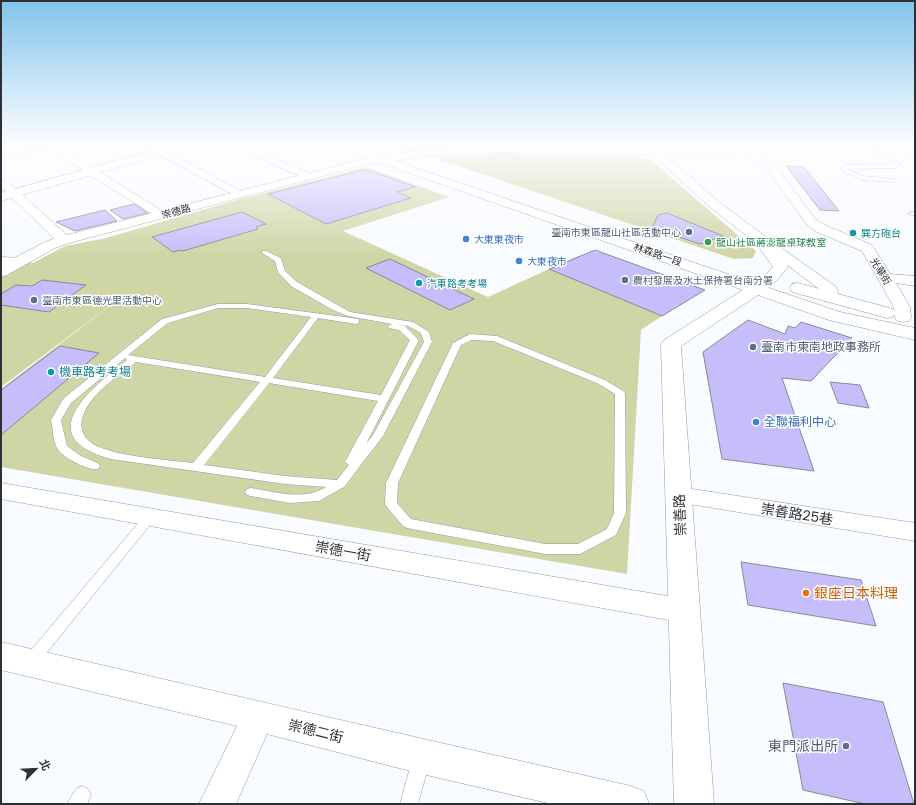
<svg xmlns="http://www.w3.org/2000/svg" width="916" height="805" font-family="Poppins,'Noto Sans TC',sans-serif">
	<rect width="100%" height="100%" fill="#f8fbff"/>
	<path fill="#d0d5a6" d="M471 152 638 156 652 161 756 251 753 258 734 259 429 156Z
		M366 167 449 197 343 231 488 297 549 269 662 316 641 330 627 574 1 467V389L120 298 1 387V276L24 262 33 263 65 246 106 238 240 199Z"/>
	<path fill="#c8ce8d" d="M385 143H442L470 148 413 152Z"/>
	<path fill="#c5befb" stroke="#8a8993" d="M786 166 804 167 839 211 820 210Z
		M363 170 374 172 415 187 397 192 411 198 326 224 268 194Z
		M134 204 148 213 123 219 110 210Z
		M105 210 117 221 75 231 56 222Z
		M242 212 266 224 256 227 258 229 183 251 180 250 173 252 152 237Z
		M667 213 723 236 700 244 652 228 658 215Z
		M595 250 705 290 662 316 549 269Z
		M390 259 474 299 450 310 366 268Z
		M42 280 86 285 49 312 1 305V294L16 285 32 286Z
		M748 320 785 334 788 326 795 328 801 322 852 338 811 381 782 378 814 471 722 459 703 352Z
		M60 346 99 353 1 435V390Z
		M830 382 860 385 869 408 838 403Z
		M741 562 861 580 876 626 748 605Z
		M783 683 883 702 914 804H865L803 790Z"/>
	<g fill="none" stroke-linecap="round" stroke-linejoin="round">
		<defs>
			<path id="service" d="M480 143H485L480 148 478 147Z
				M550 143H555L561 152H557Z
				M669 143H674L683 151 679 152Z
				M56 146 58 148 1 158V156Z
				M871 147 901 164 895 168 846 169 863 176 894 179 896 180V182L862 180 841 170V168L845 165 894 164 869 149Z
				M915 212V216L908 214 909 213Z
				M262 251H266L281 258 285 271 297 282 350 312 413 322 429 332 432 342 383 436 344 487 319 501 290 503 251 496 247 495 245 492 247 489 251 488C276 492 304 501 326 487L285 484 111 459C30 437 90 389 127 360L125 358 71 403 61 420 67 446 81 456 98 463 100 466 98 469C89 471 61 457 57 448 53 440 53 429 51 420L63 399 162 319 218 304H247L359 319V323L356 324 318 318 273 378 381 395 410 340 399 330 389 328 388 326 392 324 348 316 333 310 291 286 278 272 275 261 262 253ZM218 308H247L311 317 265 377 128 355 168 323ZM396 324 408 326 421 333 424 342 373 435 366 444 419 340 405 326ZM136 362 260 382 193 463C170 460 104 456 89 441 79 432 80 421 85 411 95 390 119 376 136 362ZM269 383 378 401 345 462 349 465 337 480 285 476 204 465Z
				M470 334 497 336 605 380 623 391 625 393 626 513 616 535 580 554H545L407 528 403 526 387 507 385 504 386 483 453 343ZM471 340 493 341 599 384 615 394 614 513 607 529 578 544H545L411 519 397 503 398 483 455 358 461 345Z
				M150 513 154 514 156 517 154 520 36 666 31 668 26 666 23 661 26 656 146 514Z
				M421 751 427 754 430 760 418 804H400L412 760 415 754Z
				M82 786 88 789 91 795 87 804H67L76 789Z"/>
			<path id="minor" d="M46 143H58L96 170 169 215 163 219 159 218 88 174Z
				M138 143H151L246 194 244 196H236Z
				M226 143H240L312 174 313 176 312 178H304Z
				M640 143H651L719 202 766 237 771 244 777 245 835 286C839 291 839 297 836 301H824L822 298V291L787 265 788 267 774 283H764L761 280 773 267 756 243 711 208Z
				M735 143H747L773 162 815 219 827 226 872 245 890 274 915 276V286L896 283 910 307 911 317 909 321 903 322 897 321 895 317 894 307 862 251 817 232 807 225 765 166Z
				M888 143H901L915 150V157Z
				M1 178 5 179 69 237 71 240 69 243H59L1 187Z
				M1 257 25 258 27 261 25 264 1 265Z
				M1 483 685 599 695 603 699 611 695 619 685 623 1 499Z
				M679 487 915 523V541L671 501 667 495 671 489Z
				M1 642C211 690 421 739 631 786L644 791 649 804H552L422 774 267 734 236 804H199L237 726 1 670Z"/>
			<path id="tertiary" d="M179 143H197L196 145 1 201V193Z
				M330 143H346L382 156 438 148 509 146 655 148 824 143H915V147L655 154 509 152 438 154 395 161 754 283 765 278 771 279 773 283 769 288 840 312 915 328V340L829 320 758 295 681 346 714 804H674L661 344 664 340 743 290 381 163 360 166 69 243 55 248 7 275 1 277V265L45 242 59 237 368 158Z
				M798 283 893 309 896 313 893 317 887 318 792 292 790 288 792 284Z"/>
		</defs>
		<use href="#service" stroke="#939ba3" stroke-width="1"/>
		<use href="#minor" stroke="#939ba3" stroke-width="1"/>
		<use href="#tertiary" stroke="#939ba3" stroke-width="1"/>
		<use href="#service" fill="#fff" fill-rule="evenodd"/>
		<use href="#minor" fill="#fff" fill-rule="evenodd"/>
		<use href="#tertiary" fill="#fff" fill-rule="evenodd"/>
	</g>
	<linearGradient id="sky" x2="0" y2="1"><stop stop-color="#81c4eb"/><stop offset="0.56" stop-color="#fcfdff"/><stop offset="1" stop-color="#fcfdff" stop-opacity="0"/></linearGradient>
	<rect width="916" height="256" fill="url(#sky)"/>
	<g fill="#5c6f8a" stroke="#fff" stroke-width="1.5">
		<circle cx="689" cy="232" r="4"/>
		<circle cx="625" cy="280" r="4"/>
		<circle cx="34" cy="300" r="4"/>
		<circle cx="753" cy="347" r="4"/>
		<circle cx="846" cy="746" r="4"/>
	</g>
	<g fill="#0f9aa8" stroke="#fff" stroke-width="1.5">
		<circle cx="853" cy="233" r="4"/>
		<circle cx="419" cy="283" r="4"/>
		<circle cx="51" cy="372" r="4"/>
	</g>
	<g fill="#3f7fe0" stroke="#fff" stroke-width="1.5">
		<circle cx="466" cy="239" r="4"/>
		<circle cx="519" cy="261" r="4"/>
		<circle cx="756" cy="422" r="4"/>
	</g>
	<circle fill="#2e9e5b" stroke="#fff" stroke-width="1.5" cx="708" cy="242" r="4"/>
	<circle fill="#e8710a" stroke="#fff" stroke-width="1.5" cx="806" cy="593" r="4"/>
	<g text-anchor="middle" stroke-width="3" stroke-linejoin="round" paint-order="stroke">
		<g font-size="10" fill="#2e3134" stroke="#fff">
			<text transform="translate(176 211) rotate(-15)" y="4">崇德路</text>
			<text transform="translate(658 254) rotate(19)" y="4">林森路一段</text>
			<text transform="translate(881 271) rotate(58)" y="4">光華街</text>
		</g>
		<g font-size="10" fill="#4e5e75" stroke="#fff" text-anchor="start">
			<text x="681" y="236" text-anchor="end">臺南市東區龍山社區活動中心</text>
			<text x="633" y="284">農村發展及水土保持署台南分署</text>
			<text x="42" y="304">臺南市東區德光里活動中心</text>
		</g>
		<g font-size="10" fill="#0d838f" stroke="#fff" text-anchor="start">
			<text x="861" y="237">巽方砲台</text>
			<text x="427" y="287">汽車路考考場</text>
		</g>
		<g font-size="10" fill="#366cbe" stroke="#fff" text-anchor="start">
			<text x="474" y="243">大東東夜市</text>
			<text x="527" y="265">大東夜市</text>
		</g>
		<g font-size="10" fill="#27864d" stroke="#fff" text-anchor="start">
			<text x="716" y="246">龍山社區蔣澎龍桌球教室</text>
		</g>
		<g font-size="12" fill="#4e5e75" stroke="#fff" text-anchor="start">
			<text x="761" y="351">臺南市東南地政事務所</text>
		</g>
		<g font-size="12" fill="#0d838f" stroke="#fff" text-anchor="start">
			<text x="59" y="376">機車路考考場</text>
		</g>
		<g font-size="12" fill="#366cbe" stroke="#fff" text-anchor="start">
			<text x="764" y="426">全聯福利中心</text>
		</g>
		<g font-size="14" fill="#2e3134" stroke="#fff">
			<text transform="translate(797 514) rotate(9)" y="5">崇善路25巷</text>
			<text transform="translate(680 515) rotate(-93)" y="5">崇善路</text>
			<text transform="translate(343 551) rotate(10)" y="5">崇德一街</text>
			<text transform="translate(316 731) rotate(14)" y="5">崇德二街</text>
		</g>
		<g font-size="14" fill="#c56008" stroke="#fff" text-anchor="start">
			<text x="814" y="598">銀座日本料理</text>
		</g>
		<g font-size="14" fill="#4e5e75" stroke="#fff" text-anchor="end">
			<text x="838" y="751">東門派出所</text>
		</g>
	</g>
	<rect width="916" height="805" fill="none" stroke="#2e3134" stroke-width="4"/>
	<g transform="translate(36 769) rotate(66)" stroke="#ffffff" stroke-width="3" paint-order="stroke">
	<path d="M0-3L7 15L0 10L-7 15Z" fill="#2e3134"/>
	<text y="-6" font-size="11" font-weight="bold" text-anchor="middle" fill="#2e3134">北</text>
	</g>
</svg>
